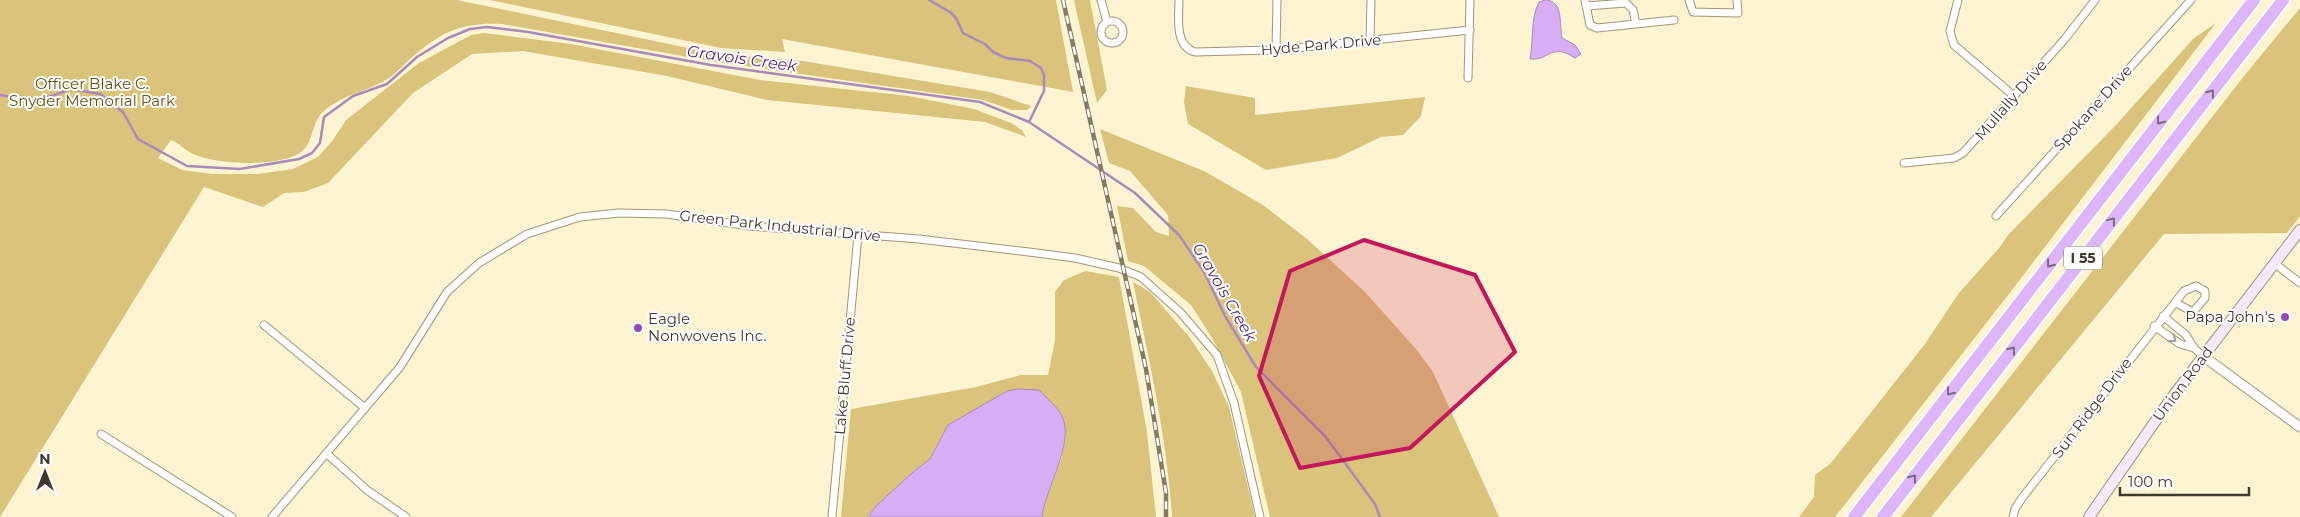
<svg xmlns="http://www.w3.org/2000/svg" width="2300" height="517" font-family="Montserrat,sans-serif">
	<rect width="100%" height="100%" fill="#fef4d2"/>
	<path fill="#dac47b" d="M0 0H457L717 54 803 61 990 92 1031 106 1027 110H1012L983 100 716 62 502 24C461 22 441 32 410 59 402 66 394 76 384 81 363 93 344 94 324 111 310 123 315 142 300 153 279 167 216 165 193 154 184 150 180 143 171 140L158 158 182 170 212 174H258L293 169 318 157 333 140 346 120 419 63 471 35 484 33 571 44 760 80 909 96 974 109 1011 123 1022 130 1026 137 985 122 767 100 667 76 523 51 472 54 413 93 328 183 304 192 284 193 263 207 204 187 0 517Z
		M490 0H1056L1073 92 782 39 785 52 721 48Z
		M1074 0H1090L1107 90 1097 103Z
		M2300 8V216L2287 233 2164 234 1931 517H1901L2244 76Z
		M2216 23 2012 290 1835 517H1799L1814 497 1815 475 1831 463 1925 344 1959 293 2000 247 2008 235 2116 125 2193 39Z
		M1186 86 1255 98V115L1425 97 1421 116 1403 135 1381 137 1337 158 1266 170 1188 124 1184 102Z
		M1100 129 1204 171 1263 205 1307 239 1365 292 1416 349 1433 372 1499 517H1270L1241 392 1212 338 1191 305 1144 266 1128 261 1117 206 1133 208 1156 232 1169 236 1168 215 1130 171 1109 163Z
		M1085 271 1119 277 1147 432 1156 517H1042L1044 504 1062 457V417L1039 390 991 401 948 425 930 459 913 472 875 507 868 517H841L851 409 976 387 1021 375H1048L1055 340V292L1064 280Z
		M1133 282 1150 292 1190 338 1212 371 1229 407 1255 517H1172C1167 437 1149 360 1133 282Z"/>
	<path fill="#d7adf6" stroke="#a98ab9" d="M1545 0C1564 0 1559 25 1562 38L1575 45 1581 54 1575 58C1551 42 1549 61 1530 59 1534 39 1530 20 1539 2Z
		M1018 389 1039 390C1046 398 1058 407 1062 416 1075 443 1045 489 1042 517H868L875 507 913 472 930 459 948 425 1007 391Z"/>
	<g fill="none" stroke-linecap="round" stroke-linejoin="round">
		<path stroke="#a98ab9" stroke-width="2.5" d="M929 0 950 12 956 18 963 33 985 44 993 52 1006 58 1030 61 1041 68 1044 75V91L1029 122
			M0 95 37 101 71 89 100 94 123 112 138 139 187 166 240 169 299 159 312 153 320 143 324 117 353 96 387 84 417 57 448 38 470 29 487 27 528 32 711 65 980 102 1029 122 1135 193 1179 235 1204 272 1225 316 1256 367 1325 436 1375 504 1380 517"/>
		<defs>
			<path id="minor" d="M1101 0 1107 22
				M1179 0C1179 17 1174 46 1195 52L1276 50 1470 30
				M1585 0 1590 25 1597 28 1636 24 1633 10 1626 3 1586 6
				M1689 0 1693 12 1738 13 1737 0
				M1958 0 1950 31 1954 45 2014 96
				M1101 32a11 11 0 1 1 22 0a11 11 0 1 1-22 0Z
				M1636 24 1674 20
				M1370 40 1371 0
				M1276 50 1277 0
				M1468 78 1470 0
				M1904 163 1954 158 1963 153 2064 40 2095 0
				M1996 216 2191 0
				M2274 263 2300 283
				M2163 316 2186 335 2194 348
				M264 325 365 408
				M2154 326 2180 344 2194 348 2203 356
				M101 434 232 517
				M326 453 367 490 406 517
				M272 517 400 367 447 292 479 263 527 234 580 217 619 213 666 214 750 226 919 239 1029 252 1075 258 1119 268 1141 277 1181 313 1217 355 1234 403 1260 517
				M832 517 858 235
				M2013 517 2015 509 2022 498 2184 291 2196 286 2205 291V298L2193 312 2176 303"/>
			<path id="tertiary" d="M2203 356 2300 427"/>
			<path id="secondary" d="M2089 517 2170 400 2300 230"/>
			<path id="motorway" d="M1854 517 2254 0
				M1883 517 2283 0"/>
		</defs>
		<use href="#minor" stroke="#a09778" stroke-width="9"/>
		<use href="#tertiary" stroke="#a09778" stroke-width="11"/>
		<use href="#secondary" stroke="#a09778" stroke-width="12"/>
		<use href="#motorway" stroke="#fff" stroke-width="15"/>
		<use href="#minor" stroke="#fff" stroke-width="7"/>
		<use href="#tertiary" stroke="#fff" stroke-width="9"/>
		<use href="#secondary" stroke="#f4e9fd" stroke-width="10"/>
		<use href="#motorway" stroke="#dcb6f8" stroke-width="12"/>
		<defs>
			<path id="rail" d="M1063 0 1146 369 1166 493V517"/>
		</defs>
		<use href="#rail" stroke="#817b67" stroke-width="4.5"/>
		<use href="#rail" stroke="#fff" stroke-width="2.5" stroke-dasharray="8" stroke-linecap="butt"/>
	</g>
	<defs><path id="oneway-chevron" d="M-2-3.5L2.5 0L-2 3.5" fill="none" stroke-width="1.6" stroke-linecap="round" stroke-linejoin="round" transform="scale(1.25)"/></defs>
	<g stroke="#7d6b7e">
		<use href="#oneway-chevron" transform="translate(2211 93) rotate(-52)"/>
		<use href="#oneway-chevron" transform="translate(2160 121) rotate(128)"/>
		<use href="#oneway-chevron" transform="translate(2112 221) rotate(-52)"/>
		<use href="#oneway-chevron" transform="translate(2050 264) rotate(128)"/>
		<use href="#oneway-chevron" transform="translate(2012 350) rotate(-52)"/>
		<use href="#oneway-chevron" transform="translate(1950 392) rotate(128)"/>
		<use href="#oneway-chevron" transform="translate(1913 478) rotate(-52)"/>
	</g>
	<use stroke="#9e9c96" href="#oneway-chevron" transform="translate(2173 339) rotate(34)"/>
	<path fill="#c2185b" fill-opacity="0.2" stroke="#c2185b" stroke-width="4" stroke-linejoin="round" d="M1364 240 1475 275 1515 352 1410 448 1300 468 1259 376 1290 271Z"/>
	<g fill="#924bbe" stroke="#fff" stroke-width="2">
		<circle cx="2285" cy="317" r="5"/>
		<circle cx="638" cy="328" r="5"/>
	</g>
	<g text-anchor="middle" stroke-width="4" stroke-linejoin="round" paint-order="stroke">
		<rect fill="#fff" stroke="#77746b" stroke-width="1" x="2064" y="246.5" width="38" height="23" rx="4"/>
		<g font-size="14" font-weight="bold" fill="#3d392c">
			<text x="2083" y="263">I 55</text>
		</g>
		<g font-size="15" fill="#3d392c" stroke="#fff">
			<text transform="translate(1321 45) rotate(-5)" y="5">Hyde Park Drive</text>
			<text transform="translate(2011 100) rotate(-49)" y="5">Mullally Drive</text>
			<text transform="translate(2093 108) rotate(-48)" y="5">Spokane Drive</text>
			<text transform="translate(780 226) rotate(6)" y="5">Green Park Industrial Drive</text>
			<text transform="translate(845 376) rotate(-85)" y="5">Lake Bluff Drive</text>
			<text transform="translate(2183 384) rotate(-53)" y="5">Union Road</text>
			<text transform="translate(2092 408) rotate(-53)" y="5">Sun Ridge Drive</text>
		</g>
		<g font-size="15" fill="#645210" stroke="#fff">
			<text x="92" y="89">Officer Blake C.<tspan x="92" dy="17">Snyder Memorial Park</tspan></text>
		</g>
		<g font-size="15" fill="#3d392c" stroke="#fff" text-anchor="end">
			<text x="2275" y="322">Papa John's</text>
			<text x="648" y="324" text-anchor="start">Eagle<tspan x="648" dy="17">Nonwovens Inc.</tspan></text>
		</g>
		<g font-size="16" font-style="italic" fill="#541e72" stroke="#fff">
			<text transform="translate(742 58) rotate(8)" y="6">Gravois Creek</text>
			<text transform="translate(1225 292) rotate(60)" y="6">Gravois Creek</text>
		</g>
	</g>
	<g transform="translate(45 472)" stroke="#ffffff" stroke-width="4" paint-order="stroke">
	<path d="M0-4L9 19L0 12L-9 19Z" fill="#3d392c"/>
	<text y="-8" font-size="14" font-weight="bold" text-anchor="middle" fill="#3d392c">N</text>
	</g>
	<path d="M2120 487v8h129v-8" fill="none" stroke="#3d392c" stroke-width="2.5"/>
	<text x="2128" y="487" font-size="15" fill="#3d392c" stroke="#ffffff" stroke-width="4" paint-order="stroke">100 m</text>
</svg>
